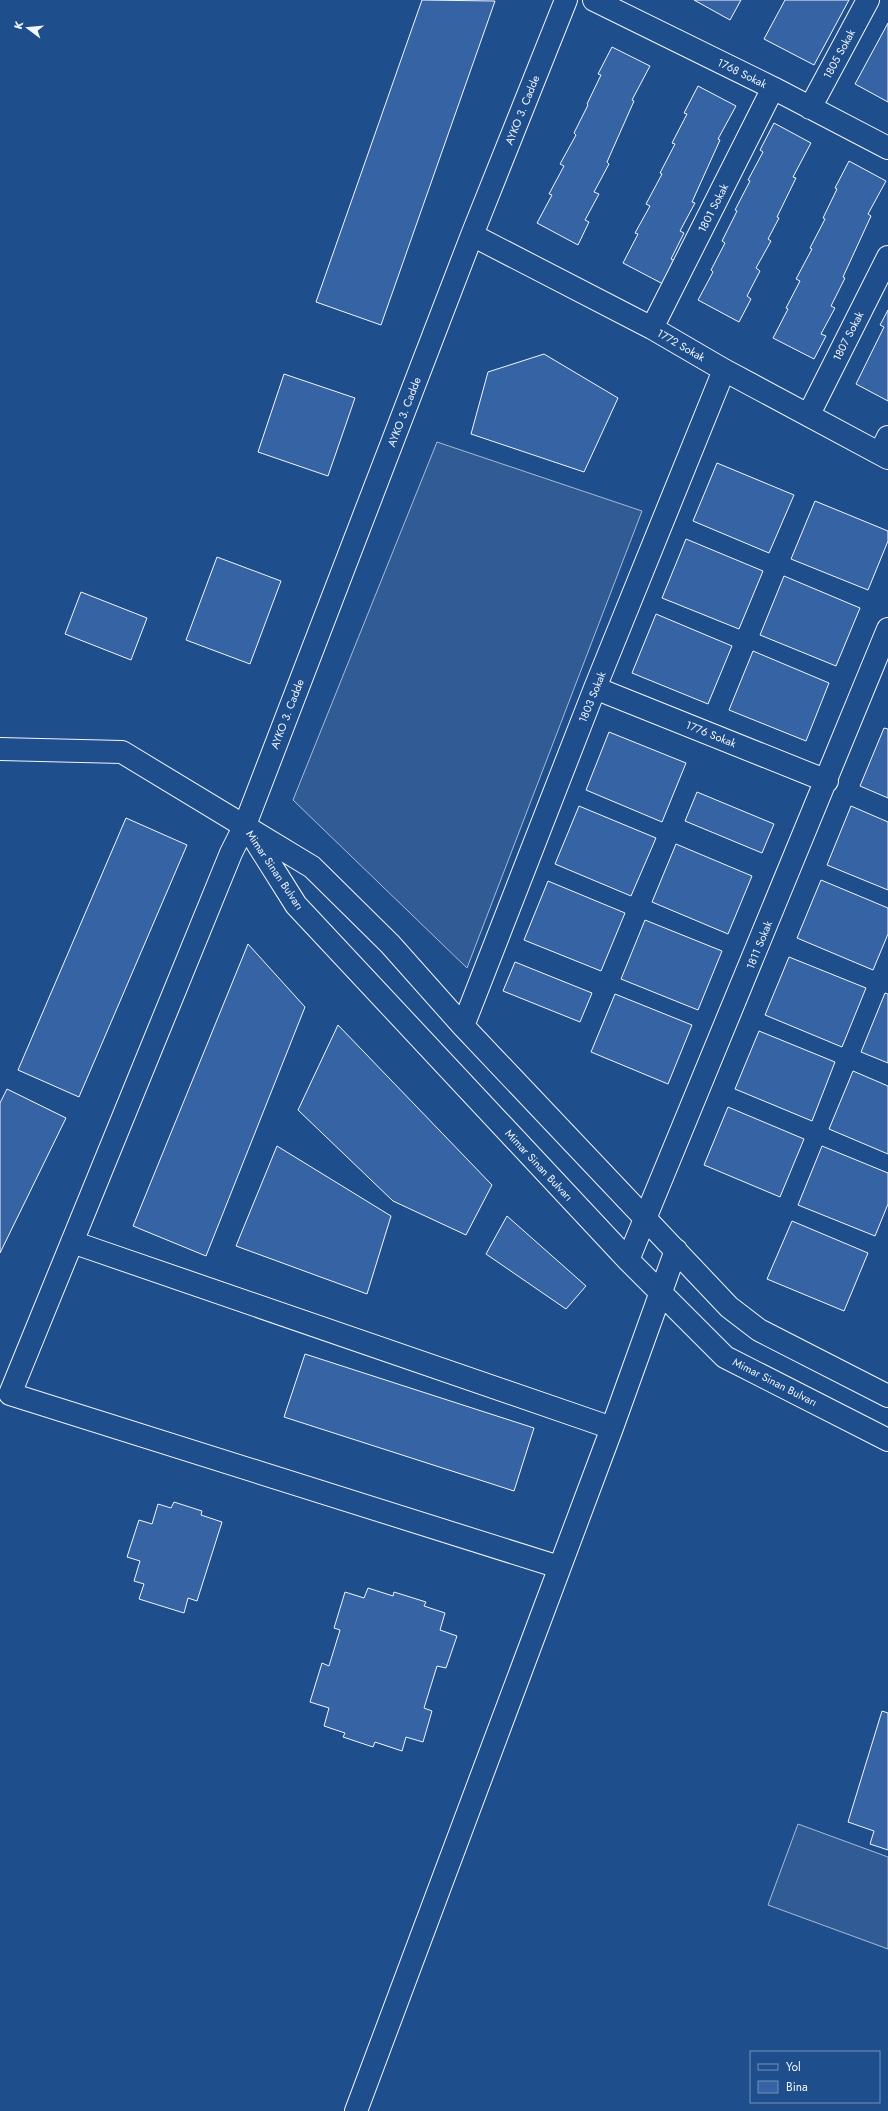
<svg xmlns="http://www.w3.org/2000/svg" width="888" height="2111" font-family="Jost,sans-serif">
	<rect width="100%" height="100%" fill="#1f4e8c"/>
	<path fill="#305b95" stroke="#a8bbd7" d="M437 442 642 511 467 968 293 800Z
		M798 1824 888 1857V1949L768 1905Z"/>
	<path fill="#3563a3" stroke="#f2f6ff" d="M422 0 495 1 381 325 316 302Z
		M694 0H741L730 20Z
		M785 0H849L814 65 764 39Z
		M888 23V102L855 84Z
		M612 47 650 66 632 100 634 101 607 162 609 164 594 192 599 194 585 220 589 222 578 245 537 223 552 195 549 194 564 166 560 164 576 135 574 133 588 105 587 104 601 75 598 74Z
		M698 86 736 106 718 139 720 140 692 202 695 203 680 231 684 233 671 259 675 261 663 284 623 263 638 234 635 233 650 206 646 204 662 174 660 173 675 144 672 143 687 114 684 113Z
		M774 123 811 143 793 177 796 178 777 217 779 218 768 239 771 241 756 268 760 271 747 296 751 299 739 322 698 300 713 272 711 270 725 243 722 241 737 211 735 210 750 181 748 180 763 152 760 150Z
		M849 161 886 181 868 214 871 216 843 277 845 278 831 306 835 308 821 334 826 336 814 359 773 338 788 309 786 308 800 281 796 279 812 249 810 248 825 219 823 218 837 189 835 188Z
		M888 310V401L856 384 884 327 880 325Z
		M544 354 618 398 584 472 471 434 488 372Z
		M284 374 355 398 328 476 258 452Z
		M717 463 794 495 769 553 693 521Z
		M815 501 888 531V541L868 590 791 559Z
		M686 539 763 571 739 629 662 598Z
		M217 557 281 581 250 664 186 640Z
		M784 576 860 608 836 666 760 635Z
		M81 592 147 618 131 660 65 634Z
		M656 614 732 646 708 704 632 673Z
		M753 651 829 683 806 741 729 710Z
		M884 728 888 729V798L860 786Z
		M609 732 686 763 662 822 586 790Z
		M697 792 774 824 762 853 685 821Z
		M579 806 656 838 631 896 555 864Z
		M851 806 888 822V890L827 865Z
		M126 818 187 845 79 1097 18 1070Z
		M676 844 752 876 728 934 652 902Z
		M821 880 888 908V934L873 970 797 938Z
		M548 881 625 913 601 971 524 940Z
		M645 920 722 951 698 1010 621 979Z
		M248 944 305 1007 206 1256 133 1226Z
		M789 957 866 988 842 1047 765 1015Z
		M515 962 592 993 580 1022 503 991Z
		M885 993 888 994V1063L861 1052Z
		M615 994 692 1025 668 1084 591 1052Z
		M338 1025 492 1185 466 1235 393 1201 298 1110Z
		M759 1031 835 1062 812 1121 735 1089Z
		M853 1071 888 1086V1154L829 1129Z
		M7 1089 66 1118 0 1253V1103Z
		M728 1107 804 1139 780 1197 704 1165Z
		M277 1146 391 1216 367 1294 236 1246Z
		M822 1146 888 1173V1204L875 1236 798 1205Z
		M507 1216 586 1286 566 1309 486 1254Z
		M792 1221 868 1253 844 1311 767 1279Z
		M305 1354 534 1428 514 1491 284 1417Z
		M174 1502 202 1511 201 1515 222 1522 197 1601 188 1598 184 1613 139 1599 144 1584 134 1581 140 1561 127 1557 139 1520 152 1524 158 1504 171 1508Z
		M368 1588 393 1596 394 1592 426 1602 424 1606 445 1613 440 1630 457 1636 446 1668 437 1666 424 1708 432 1711 423 1742 406 1737 402 1751 375 1742 373 1747 343 1737 345 1733 324 1726 329 1708 310 1702 322 1663 329 1666 340 1630 334 1628 345 1592 364 1598Z
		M882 1711 888 1713V1850L870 1844 874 1831 848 1822Z"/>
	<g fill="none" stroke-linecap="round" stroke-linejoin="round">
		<defs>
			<path id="minor" d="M594 0 773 88 888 148
				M810 108 868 0
				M472 235 652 328 724 370 888 458
				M652 328 773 88
				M809 414 888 257
				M880 453 888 437
				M595 688 827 781
				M0 749 122 752 312 867 390 944 463 1026 729 1307 759 1330 888 1396
				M250 832 296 905 628 1260 725 1357 888 1440
				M463 1026 595 688 724 370
				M72 1242 612 1428
				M628 1260 888 629
				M559 1567 10 1394 231 853 245 825 472 235 566 0
				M356 2111 612 1428 676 1250"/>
		</defs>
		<use href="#minor" stroke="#f2f6ff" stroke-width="24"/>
		<use href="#minor" stroke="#1f4e8c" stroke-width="22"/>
	</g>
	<g text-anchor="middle" stroke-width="3" stroke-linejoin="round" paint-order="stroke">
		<g font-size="11" fill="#f2f6ff" stroke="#1f4e8c">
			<text transform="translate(839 54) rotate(-62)" y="4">1805 Sokak</text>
			<text transform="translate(742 73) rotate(26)" y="4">1768 Sokak</text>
			<text transform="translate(522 110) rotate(-68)" y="4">AYKO 3. Cadde</text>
			<text transform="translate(713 208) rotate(-63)" y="4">1801 Sokak</text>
			<text transform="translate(848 336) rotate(-63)" y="4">1807 Sokak</text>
			<text transform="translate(681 345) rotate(30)" y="4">1772 Sokak</text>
			<text transform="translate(404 412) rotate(-69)" y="4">AYKO 3. Cadde</text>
			<text transform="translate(592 697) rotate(-68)" y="4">1803 Sokak</text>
			<text transform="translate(287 714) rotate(-69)" y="4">AYKO 3. Cadde</text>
			<text transform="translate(711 734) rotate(22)" y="4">1776 Sokak</text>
			<text transform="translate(275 870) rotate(56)" y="4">Mimar Sinan Bulvarı</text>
			<text transform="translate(759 945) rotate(-68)" y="4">1811 Sokak</text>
			<text transform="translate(539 1165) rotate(47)" y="4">Mimar Sinan Bulvarı</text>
			<text transform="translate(775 1382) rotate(27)" y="4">Mimar Sinan Bulvarı</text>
		</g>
	</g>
	<rect x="750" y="2051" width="130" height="52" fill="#1f4e8c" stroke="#7391ba"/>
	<rect x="758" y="2064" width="20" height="6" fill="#1f4e8c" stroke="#7391ba"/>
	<text x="786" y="2071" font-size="12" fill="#f2f6ff">Yol</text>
	<rect x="758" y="2081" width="20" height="12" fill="#3563a3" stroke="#7391ba"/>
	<text x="786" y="2091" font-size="12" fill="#f2f6ff">Bina</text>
	<g transform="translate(28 28) rotate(286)" stroke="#1f4e8c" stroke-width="3" paint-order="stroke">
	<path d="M0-3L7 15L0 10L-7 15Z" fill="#f2f6ff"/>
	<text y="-6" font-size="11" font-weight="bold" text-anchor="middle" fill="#f2f6ff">K</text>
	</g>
</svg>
